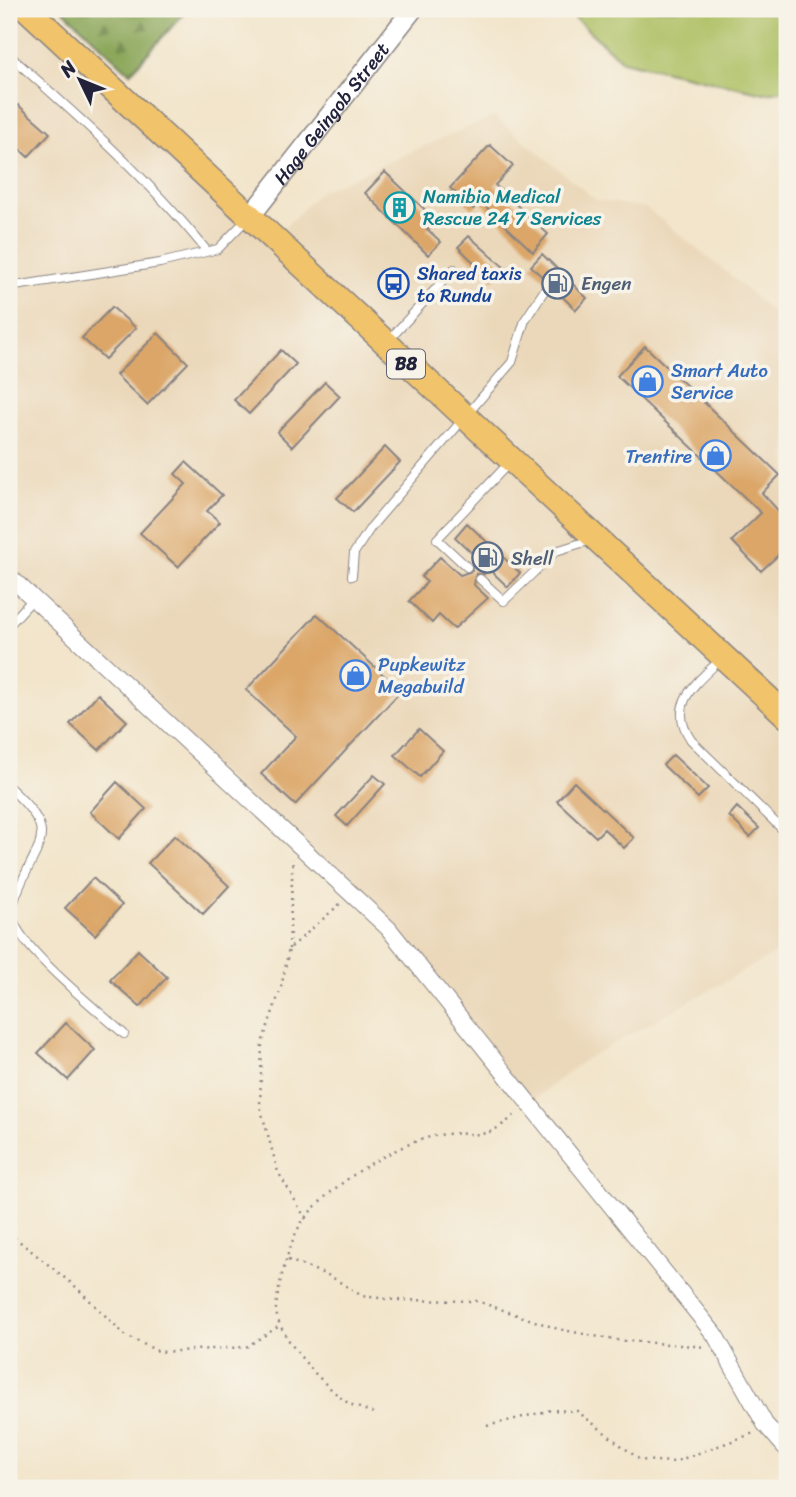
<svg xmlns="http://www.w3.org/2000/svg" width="796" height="1497" font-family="Sriracha,sans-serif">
	<defs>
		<pattern id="forest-firs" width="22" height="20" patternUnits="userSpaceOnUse" patternTransform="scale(1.75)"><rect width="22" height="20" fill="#8aa659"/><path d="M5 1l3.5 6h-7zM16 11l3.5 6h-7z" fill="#70874b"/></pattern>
	</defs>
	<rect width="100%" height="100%" fill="#f7f3e8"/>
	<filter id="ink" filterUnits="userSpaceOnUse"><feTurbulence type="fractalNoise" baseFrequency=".0143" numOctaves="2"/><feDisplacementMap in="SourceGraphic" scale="14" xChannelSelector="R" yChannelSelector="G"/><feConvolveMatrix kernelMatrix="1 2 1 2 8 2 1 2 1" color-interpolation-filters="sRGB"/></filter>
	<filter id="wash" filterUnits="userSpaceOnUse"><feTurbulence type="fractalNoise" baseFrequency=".00686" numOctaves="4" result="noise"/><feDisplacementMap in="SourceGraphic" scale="28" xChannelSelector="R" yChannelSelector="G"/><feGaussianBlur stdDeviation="1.57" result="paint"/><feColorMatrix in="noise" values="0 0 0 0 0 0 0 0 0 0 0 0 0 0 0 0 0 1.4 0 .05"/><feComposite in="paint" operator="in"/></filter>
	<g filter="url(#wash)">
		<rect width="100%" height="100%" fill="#f2e5cb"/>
		<path fill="#ebd8ba" d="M9 9H27L273 240 319 192 494 116 596 200 646 208 730 275 787 326V947L586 1059 529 1103 388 928 9 576Z"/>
		<path fill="#adc063" stroke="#68714f" stroke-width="2" d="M565 9H787V90L764 93 622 61Z"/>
		<path fill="url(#forest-firs)" stroke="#56644a" stroke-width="2" d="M62 9H184L186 11 130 73Z"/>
		<g id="blocks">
			<path fill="#dba667" d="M18 105 50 133 28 157 9 139V115Z
				M490 145 513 166 495 185 548 234 533 252 480 201 473 209 450 188Z
				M385 172 436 220 427 229 441 242 428 255 365 193Z
				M469 236 505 268 493 281 458 247Z
				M542 254 587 298 576 310 531 266Z
				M112 307 136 328 105 359 82 338Z
				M158 333 188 363 147 405 116 375Z
				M645 346 780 475 762 493 787 520V547L761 571 732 541 761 513 617 376Z
				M281 350 296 364 249 414 234 400Z
				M325 382 340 396 292 447 277 432Z
				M385 447 400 462 353 512 337 498Z
				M186 462 222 495 207 511 220 522 178 567 140 533 186 484 175 474Z
				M467 523 520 573 508 587 489 569 484 574H476L474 585 488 598 454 629 439 615 432 623 409 601 427 582 421 577 440 557 460 575 472 571V562L476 557 455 537Z
				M317 614 401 691 295 805 261 774 296 736 246 690Z
				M98 694 127 721 99 750 70 724Z
				M419 729 443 751 420 777 395 755Z
				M673 755 708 788 698 798 663 765Z
				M374 775 385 784 347 826 336 816Z
				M117 782 146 809 119 839 90 812Z
				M574 782 634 838 624 848 604 829 596 837 557 801Z
				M737 807 759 828 750 837 729 816Z
				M175 835 229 886 203 914 148 863Z
				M93 878 122 905 95 935 65 908Z
				M138 950 167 977 140 1007 110 980Z
				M66 1023 95 1050 68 1080 38 1053Z"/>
		</g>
	</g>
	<g filter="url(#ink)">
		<use href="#blocks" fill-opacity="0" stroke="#8a8483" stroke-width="2"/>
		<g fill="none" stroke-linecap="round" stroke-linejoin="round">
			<defs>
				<path id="service" d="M9 55C79 117 148 178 207 251
					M9 287 160 263 218 249 248 218
					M387 342 454 269
					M467 567 437 539 510 462
					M352 576 354 553 371 527 512 362 525 320 544 291
					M480 579 504 601 556 551 591 540
					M9 625 33 599
					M722 658C697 683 666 703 691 740L787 834
					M9 787C62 836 38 839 17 893 14 901 11 909 13 919 20 948 98 1011 124 1034"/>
				<path id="minor" d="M9 576 388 928 715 1335 765 1424 785 1447 787 1445"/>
				<g id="tertiary">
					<path id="s1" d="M249 218 413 9"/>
				</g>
				<path id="trunk" d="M27 9 787 716"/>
			</defs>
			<use href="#service" stroke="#8a8483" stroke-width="10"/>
			<use href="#minor" stroke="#8a8483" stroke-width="18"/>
			<use href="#tertiary" stroke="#8a8483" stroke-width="22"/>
			<use href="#trunk" stroke="#8a8483" stroke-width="27"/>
			<path stroke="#8a8483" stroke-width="2.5" stroke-dasharray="2 5" stroke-linecap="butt" d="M289 949 293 858
				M306 1219 278 1172 260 1106 262 1043 281 988 289 949 341 903
				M9 1233 76 1287 126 1336 160 1352 246 1347 278 1327
				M288 1260 330 1276 362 1296 395 1300 477 1301 558 1329 615 1340 707 1347
				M373 1413C365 1410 356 1407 348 1403 326 1388 275 1335 276 1308 278 1285 289 1242 302 1222 327 1187 393 1145 434 1136 476 1127 478 1148 517 1113
				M487 1426 551 1410 577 1411 640 1460 674 1462 754 1433"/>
			<use href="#service" stroke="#fff" stroke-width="8"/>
			<use href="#minor" stroke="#fff" stroke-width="16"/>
			<use href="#tertiary" stroke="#fff" stroke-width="19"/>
			<use href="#trunk" stroke="#f1c36a" stroke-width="24"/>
		</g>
	</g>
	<defs>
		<symbol id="building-ring" viewBox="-11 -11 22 22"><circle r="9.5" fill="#f7f3e8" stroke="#0f9aa8" stroke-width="1.5"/><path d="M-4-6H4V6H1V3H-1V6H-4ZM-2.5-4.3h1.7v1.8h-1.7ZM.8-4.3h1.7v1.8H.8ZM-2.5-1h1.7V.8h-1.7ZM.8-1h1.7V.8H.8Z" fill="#0f9aa8"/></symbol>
		<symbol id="fuel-ring" viewBox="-11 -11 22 22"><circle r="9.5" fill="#f7f3e8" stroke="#5c6f8a" stroke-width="1.5"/><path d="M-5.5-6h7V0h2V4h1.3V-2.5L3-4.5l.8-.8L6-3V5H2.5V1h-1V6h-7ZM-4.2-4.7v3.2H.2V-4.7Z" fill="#5c6f8a"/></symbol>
		<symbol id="bus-ring" viewBox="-11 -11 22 22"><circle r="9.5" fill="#f7f3e8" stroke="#1a4fb4" stroke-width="1.5"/><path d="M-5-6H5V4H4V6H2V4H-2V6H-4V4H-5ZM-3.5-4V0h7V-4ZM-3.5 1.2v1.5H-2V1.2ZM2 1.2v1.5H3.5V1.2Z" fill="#1a4fb4"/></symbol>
		<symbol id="shop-ring" viewBox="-11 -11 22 22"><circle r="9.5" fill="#f7f3e8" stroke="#3f7fe0" stroke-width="1.5"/><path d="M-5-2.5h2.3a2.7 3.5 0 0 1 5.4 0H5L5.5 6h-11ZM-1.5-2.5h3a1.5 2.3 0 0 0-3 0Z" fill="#3f7fe0"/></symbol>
	</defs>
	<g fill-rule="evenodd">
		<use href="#building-ring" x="382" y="190" width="35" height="35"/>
		<use href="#fuel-ring" x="540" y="266" width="35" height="35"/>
		<use href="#bus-ring" x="376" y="266" width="35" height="35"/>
		<use href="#shop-ring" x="630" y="364" width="35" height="35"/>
		<use href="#shop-ring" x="698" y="438" width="35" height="35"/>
		<use href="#fuel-ring" x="470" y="540" width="35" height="35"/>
		<use href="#shop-ring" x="338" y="658" width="35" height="35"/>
	</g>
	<g text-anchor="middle" stroke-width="7" stroke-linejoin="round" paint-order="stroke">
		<rect fill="#f7f3e8" stroke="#62616f" stroke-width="2" x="387" y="349.5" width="38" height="29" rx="5"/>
		<g font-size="18" font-weight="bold" fill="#22223b">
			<text x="406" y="370">B8</text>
		</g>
		<g font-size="19" fill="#22223b" stroke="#f7f3e8">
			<text dy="7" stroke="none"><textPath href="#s1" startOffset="133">Hage Geingob Street</textPath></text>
		</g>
		<g font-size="19" fill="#0d838f" stroke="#f7f3e8" text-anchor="start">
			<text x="423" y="203">Namibia Medical<tspan x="423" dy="22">Rescue 24 7 Services</tspan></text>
		</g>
		<g font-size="19" fill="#164399" stroke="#f7f3e8" text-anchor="start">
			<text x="417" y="280">Shared taxis<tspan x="417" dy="22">to Rundu</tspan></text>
		</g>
		<g font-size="19" fill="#4e5e75" stroke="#f7f3e8" text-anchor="start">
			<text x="581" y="290">Engen</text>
			<text x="511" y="565">Shell</text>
		</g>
		<g font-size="19" fill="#366cbe" stroke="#f7f3e8" text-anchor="start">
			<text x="671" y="377">Smart Auto<tspan x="671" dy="22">Service</tspan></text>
			<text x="692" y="463" text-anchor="end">Trentire</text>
			<text x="378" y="671">Pupkewitz<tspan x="378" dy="22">Megabuild</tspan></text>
		</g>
	</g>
	<rect width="796" height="1497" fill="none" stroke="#f7f3e8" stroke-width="35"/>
	<g transform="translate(80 80) rotate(313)" stroke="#f7f3e8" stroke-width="5" paint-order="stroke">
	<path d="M0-5L12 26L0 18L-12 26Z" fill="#22223b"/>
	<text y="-10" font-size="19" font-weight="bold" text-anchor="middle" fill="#22223b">N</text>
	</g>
</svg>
